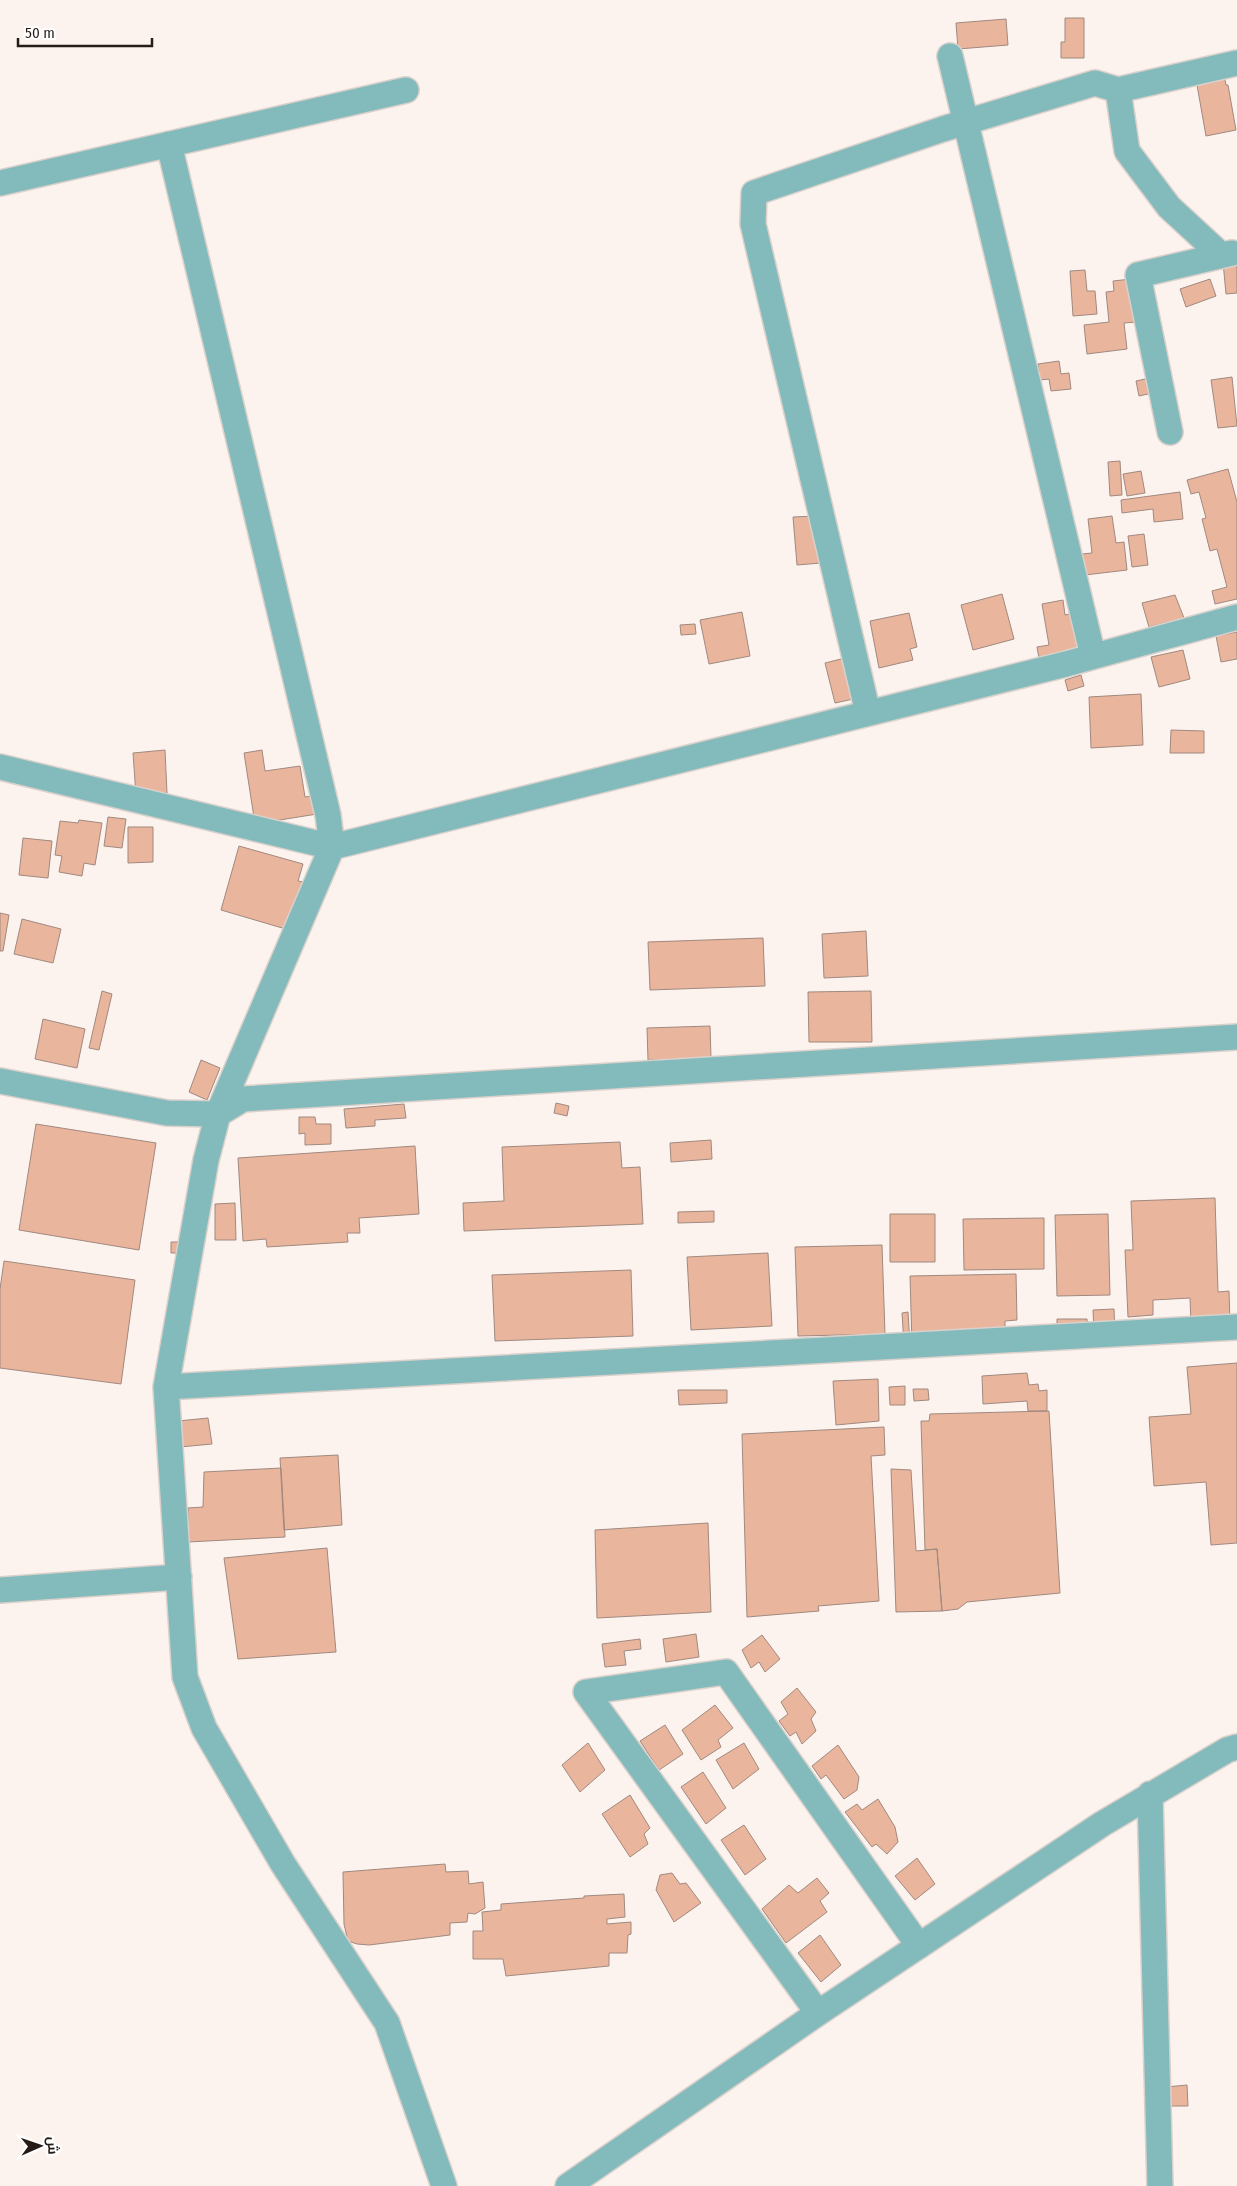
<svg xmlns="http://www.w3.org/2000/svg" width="1237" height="2186" font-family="'Fira Sans Condensed',Cairo,sans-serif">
	<rect width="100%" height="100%" fill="#fdf3ee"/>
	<path fill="#eab59d" stroke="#a0897f" d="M1065 18H1084V58H1061V42H1065Z
		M1006 19 1008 45 958 49 956 23Z
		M1224 75 1226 85H1228L1236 130 1206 136 1197 85 1212 82 1211 77Z
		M1237 261V293L1226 294 1223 262Z
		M1085 270 1087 291H1095L1097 314 1073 316 1070 271Z
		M1131 279 1137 322 1124 323 1127 349 1087 354 1084 325 1109 322 1106 292 1114 291 1113 281Z
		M1210 279 1216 296 1186 307 1180 289Z
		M1059 361 1061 374 1069 373 1071 389 1051 391 1049 379 1040 380 1038 364Z
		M1154 377 1157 392 1139 396 1136 381Z
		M1232 377 1237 426 1218 428 1211 380Z
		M1120 461 1122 495 1110 496 1108 462Z
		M1228 469 1237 502V599L1215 604 1212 591 1227 587 1217 549 1210 551 1202 519 1206 518 1199 492 1191 494 1187 480Z
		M1141 471 1145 493 1127 496 1123 474Z
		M1180 492 1183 519 1154 522 1153 509 1122 513 1121 500Z
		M818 516 821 563 797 565 793 517Z
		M1112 516 1116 543 1124 542 1127 570 1085 575 1082 554 1092 553 1088 519Z
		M1144 534 1148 565 1132 567 1128 536Z
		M1002 594 1014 639 973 650 961 605Z
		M1175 595 1184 618 1149 627 1142 603Z
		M1063 600 1065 615 1074 613 1080 651 1039 658 1037 647 1049 645 1042 604Z
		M742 612 750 656 709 664 700 620Z
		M909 613 917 647 910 649 913 660 879 668 870 621Z
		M695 624 696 634 681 635 680 625Z
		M1237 632V659L1221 662 1216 636Z
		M1183 650 1190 679 1159 687 1151 657Z
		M849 657 858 698 835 703 825 663Z
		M1081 675 1084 686 1068 691 1065 680Z
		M1141 694 1143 745 1091 748 1089 697Z
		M1171 730 1204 731V753H1170Z
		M165 750 167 793 136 795 133 753Z
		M262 750 265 771 300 766 305 797 314 796 317 814 255 824 244 753Z
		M108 817 126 819 122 848 104 846Z
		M79 820 102 823 95 865 84 863 82 876 59 872 62 856 55 855 60 821 78 823Z
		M128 827H153V862L128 863Z
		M23 838 52 841 48 878 19 875Z
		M239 846 303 864 298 881 303 882 289 930 221 910Z
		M0 913 9 915 3 951H0Z
		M22 919 61 929 53 963 14 954Z
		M866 931 868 976 824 978 822 934Z
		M763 938 765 986 650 990 648 942Z
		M102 991 112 994 99 1050 89 1048Z
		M871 991 872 1042H809L808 992Z
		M43 1019 85 1029 77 1068 35 1059Z
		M710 1026 711 1058 648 1060 647 1028Z
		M201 1060 220 1068 207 1100 189 1092Z
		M556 1103 569 1106 567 1116 554 1113Z
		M404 1104 406 1118 375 1120V1126L346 1128 344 1109Z
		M299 1117H315L316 1124H331V1144L305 1145V1133L299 1134Z
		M36 1124 156 1143 139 1250 19 1230Z
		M711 1140 712 1159 671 1162 670 1143Z
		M620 1142 622 1168 640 1167 643 1224 464 1231 463 1203 504 1201 502 1147Z
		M415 1146 419 1214 359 1218 360 1233H347L348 1242 267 1247 266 1239 243 1241 238 1158Z
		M1215 1198 1218 1292 1229 1291 1230 1323 1191 1324 1190 1298 1153 1300V1315L1128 1317 1125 1250H1133L1131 1201Z
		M235 1203 236 1240H215V1204Z
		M714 1211V1222L678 1223V1212Z
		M890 1214H935V1262H890Z
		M1108 1214 1110 1295 1057 1296 1055 1215Z
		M1044 1218V1269L964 1270 963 1219Z
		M171 1242H179V1253H171Z
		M882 1245 885 1334 798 1336 795 1247Z
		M768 1253 772 1326 691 1330 687 1257Z
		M4 1261 135 1280 121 1384 0 1368V1289Z
		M631 1270 633 1336 495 1341 492 1275Z
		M1016 1274 1017 1320 1005 1321V1340L912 1344 910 1276Z
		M1114 1309 1115 1332 1094 1333 1093 1310Z
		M908 1312 910 1344 904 1345 902 1313Z
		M1057 1319H1087L1088 1333H1057Z
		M1237 1363V1543L1211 1545 1206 1482 1154 1486 1149 1417 1191 1414 1187 1367Z
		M1027 1373 1029 1385 1038 1384 1039 1391 1047 1390V1411H1028L1027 1401 983 1404 982 1376Z
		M878 1379 879 1421 836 1425 833 1381Z
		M905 1386V1405H890L889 1387Z
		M913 1389H928L929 1400 914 1401Z
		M678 1390H727V1403L679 1405Z
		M1049 1411 1060 1593 967 1602 958 1609 942 1611 937 1549 925 1550 921 1421H929L930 1414Z
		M208 1418 212 1444 180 1447 178 1421Z
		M884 1427 885 1455 871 1456 879 1601 818 1606 819 1611 747 1617 742 1434Z
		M338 1455 342 1525 284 1530 280 1458Z
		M281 1468 285 1537 188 1542V1508L203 1507 204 1472Z
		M891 1469 911 1470 916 1551 937 1549 942 1611 896 1612Z
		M708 1523 711 1612 597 1618 595 1530Z
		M327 1548 336 1652 238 1659 224 1558Z
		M696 1634 699 1657 666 1662 663 1639Z
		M762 1635 780 1659 765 1672 759 1662 751 1668 742 1650Z
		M640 1639 641 1649 624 1651 626 1665 605 1667 602 1644Z
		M797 1688 816 1712 811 1719 816 1731 802 1744 796 1732 790 1736 779 1721 788 1714 781 1702Z
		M715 1705 733 1728 718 1740 721 1747 701 1760 682 1730Z
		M665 1725 683 1754 659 1770 640 1741Z
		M588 1743 605 1770 580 1792 562 1765Z
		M744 1743 759 1769 733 1789 716 1760Z
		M838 1745 859 1777 857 1790 844 1799 826 1775 821 1779 812 1766Z
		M703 1772 726 1808 706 1824 681 1787Z
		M630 1795 650 1828 644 1834 648 1844 630 1857 602 1814Z
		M878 1799 895 1827 898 1842 887 1854 876 1844 872 1847 845 1812 857 1804 862 1810Z
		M744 1825 766 1859 745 1875 721 1840Z
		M917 1858 935 1884 915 1900 895 1876Z
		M445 1864 446 1872 468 1871 469 1884 483 1882 485 1908 475 1914 468 1913 467 1922 450 1923V1935L369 1945 357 1944 348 1941 344 1924 343 1872Z
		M672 1873 680 1884 686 1883 701 1903 674 1922 656 1890 660 1875Z
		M817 1878 829 1893 820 1901 827 1912 786 1943 762 1909 789 1885 798 1893Z
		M624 1894 625 1917 607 1919V1924L631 1922V1934L628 1935 627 1953H609V1966L506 1976 503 1959H473V1931H483L482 1912 501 1910V1904L584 1898V1896Z
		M820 1935 841 1965 821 1982 798 1953Z
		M1187 2085 1188 2106H1168L1166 2087Z"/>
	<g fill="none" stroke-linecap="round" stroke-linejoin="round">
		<defs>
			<path id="minor" d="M950 56 1093 656
				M169 144 328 815 332 847 218 1114 206 1160 166 1387 185 1677 204 1728 283 1864 387 2023 444 2186
				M0 183 406 90
				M1221 255 1169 207 1127 151 1118 90 1237 63
				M1170 432 1138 275 1232 253
				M868 713 753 224 754 193 943 129 1095 83 1118 90
				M0 767 332 847 1066 664 1237 617
				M0 1081 167 1113 218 1114 243 1099 1237 1037
				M166 1387 1237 1327
				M0 1590 179 1577
				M1150 1794 1160 2186
				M818 2013 586 1692 726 1672 919 1946
				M568 2186 818 2013 1102 1824 1227 1750 1237 1747"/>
		</defs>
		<use href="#minor" stroke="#dad1cc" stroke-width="28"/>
		<use href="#minor" stroke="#83bbbc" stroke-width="25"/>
	</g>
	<g transform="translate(40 2146) rotate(88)" stroke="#ffffff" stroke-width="4" paint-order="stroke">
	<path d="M0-4L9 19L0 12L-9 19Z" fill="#251c18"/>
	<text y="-8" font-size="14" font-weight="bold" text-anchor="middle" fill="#251c18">ش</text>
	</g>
	<path d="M18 38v8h134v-8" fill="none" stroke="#251c18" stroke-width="2.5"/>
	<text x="25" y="38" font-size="15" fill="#251c18" stroke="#ffffff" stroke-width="4" paint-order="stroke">50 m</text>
</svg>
